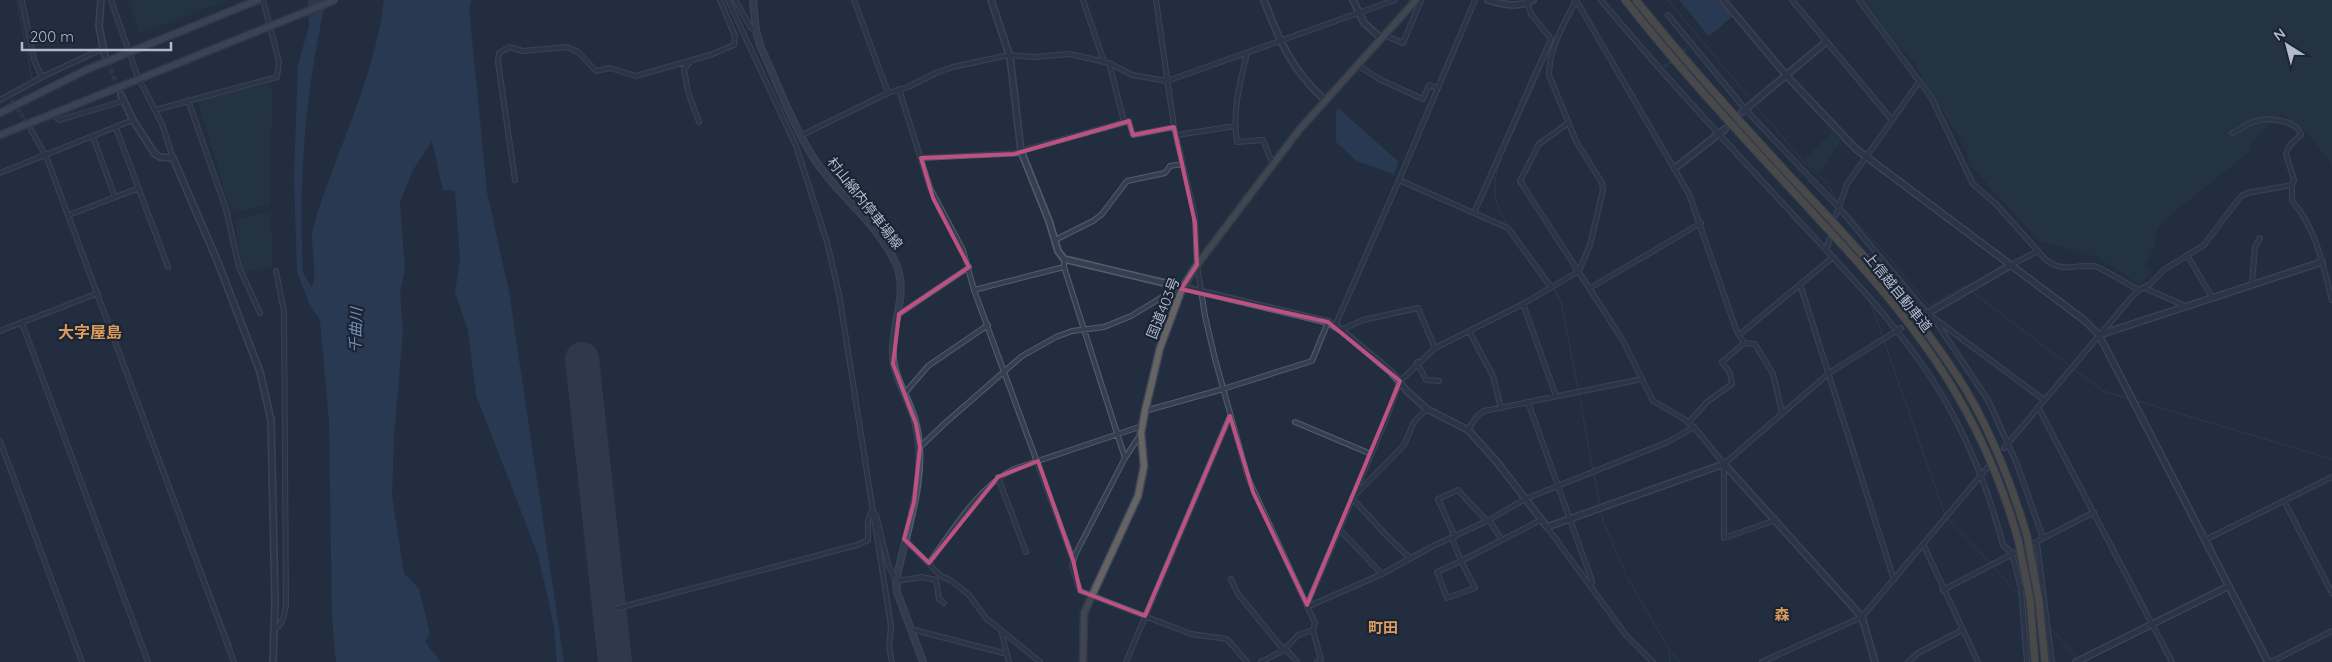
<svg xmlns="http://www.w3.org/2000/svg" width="2332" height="662" font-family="Quicksand,'Noto Sans JP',sans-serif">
	<rect width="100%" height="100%" fill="#222d40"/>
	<path fill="#243c41" d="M127 0H227L141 34Z
		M1857 0H2332V168L2330 161 2302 128 2281 114 2253 140 2248 153 2162 222 2156 233 2155 245 2145 265 2150 273 2140 285 2097 257 2039 241 1971 166 1961 140 1924 83 1914 60 1891 41Z
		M266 84 272 90 270 205 231 212 198 101Z
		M1832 132 1841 141 1819 174 1804 160Z
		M271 212 272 268 242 271 235 219Z"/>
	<path fill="#344768" d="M308 0H326C305 90 298 180 303 272L312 288C319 265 307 244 315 221 338 147 375 77 384 0H471L469 9 487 192 509 292 564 662H557L554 626 538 555 476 395 468 330 455 292 460 260 455 191 443 190 432 141 413 170 400 202 405 269 400 293 403 331 394 435 392 496 404 573 419 589 430 633 425 642 441 662H336L332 617 329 421 320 320 310 305 297 272 294 174 298 65 309 26Z
		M1679 0H1717L1732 17 1709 36Z
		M1338 108 1399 162 1394 174 1357 161 1336 142V111Z"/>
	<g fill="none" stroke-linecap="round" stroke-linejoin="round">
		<path stroke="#344768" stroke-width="1" d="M17 0 32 78
			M1668 0 1752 101
			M1754 104 1804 162 1827 183 1838 203
			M48 156 69 212
			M1841 206 1882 250 1929 306 1964 286 1968 289
			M71 216 98 291
			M1831 243 1830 249 1867 293
			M1551 282C1535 261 1502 224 1496 200 1493 187 1496 173 1500 161L1573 0
			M1554 288 1561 302 1578 389
			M1971 291 2103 391 2130 399
			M100 296 177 501
			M1870 301 1883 338
			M1884 341 1945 515
			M1579 394 1593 470
			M2134 400 2332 459
			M1594 475 1600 506
			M178 505 232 647
			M1601 513 1604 523 1625 572
			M1947 518 1991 564
			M1993 567 2020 595
			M1627 577 1669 649 1670 662
			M2049 627 2079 660
			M1671 651 1679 662"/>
		<path stroke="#3d485c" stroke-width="34" d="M582 359 615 662"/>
		<path stroke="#384255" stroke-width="4" stroke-dasharray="4 2" stroke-linecap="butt" d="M1664 67 1688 47
			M11 99 31 130
			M1829 240 1836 215"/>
		<path stroke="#384255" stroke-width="5" stroke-dasharray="5 2.5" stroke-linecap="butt" d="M105 55 121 95
			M1725 129 1742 112"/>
		<defs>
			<path id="minor" d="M22 0 34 60 42 77
				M111 0 137 75 162 124 173 158
				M728 0 796 146 827 242 839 294 891 626 889 647 892 662
				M735 0 751 28 756 31
				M854 0 888 93
				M1083 0 1104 62
				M1156 0 1174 127 1195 216 1197 265 1205 316 1215 359 1248 478 1315 623 1313 630 1298 635 1284 650 1261 662
				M1576 0 1689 194 1737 332 1744 343 1755 344 1773 374 1782 412
				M1601 0C1661 72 1724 140 1788 209 1833 258 1882 307 1921 363 1960 418 1986 480 2003 545L2012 553 2021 588 2027 662
				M1792 0 1892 120
				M1859 0 1931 97 1973 184 1997 205 2045 259C2064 274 2074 264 2094 266 2099 266 2130 286 2139 290
				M1668 15 1745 109 1839 208 1927 313 2044 400
				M1384 35 1403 43 1421 0
				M1247 53C1240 83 1232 111 1237 142L1263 140 1273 165
				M690 62 684 69 688 92 699 122
				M1109 63 1124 122
				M1357 65 1381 80 1423 99 1429 85 1437 88
				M899 89 930 188 963 250 974 290 1073 560
				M0 100 42 77 102 49
				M188 100 226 209 239 267 260 313
				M155 110 277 77 279 62 263 0
				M51 115 60 120 123 101
				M1568 123 1539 144 1520 181 1622 339 1653 401 1681 417 1694 427 1724 464V538L1776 520
				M116 128 168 267
				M31 130 46 156 234 662
				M2232 133C2240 130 2247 123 2256 121 2269 117 2297 120 2301 135L2289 146 2286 154 2294 180 2292 185
				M802 135 888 93 908 87 938 72 953 67 1009 55 1035 57 1070 54 1109 63 1132 75 1167 81 1395 0
				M1177 135 1235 126
				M93 137 115 197
				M1021 151 1129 121 1133 135 1174 127
				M921 158 1022 153
				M0 173 133 120
				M515 180 498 62 499 53 509 47 523 51 567 47 578 52 596 71 610 68 636 76 710 55 734 45 735 36 720 0
				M1399 180 1475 0
				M1474 213 1551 39 1531 14 1527 2
				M69 215 139 188
				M1836 215 1847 184 1919 82
				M1055 240 1093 221 1102 214 1127 181 1165 173 1170 166 1182 164
				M1826 250 1829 240
				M2187 255 2212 297
				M1064 259V267L1125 458
				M2011 265 2038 251
				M1800 284 1894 580
				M2252 284 2255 247 2260 238
				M1590 288 1701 223
				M2145 288 2185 306
				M974 290 1064 267
				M1523 304 1556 396
				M899 314 969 267
				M1935 320 1989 402 2017 464 2043 538
				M22 323 148 662
				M1335 326 1399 180 1508 228 1550 286
				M1341 330 1363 320 1418 308 1435 348
				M0 331 98 293
				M1469 331 1493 376 1501 408
				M1739 335 1833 257
				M1417 362 1426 380 1439 381
				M904 394 928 366 988 325
				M1528 402 1592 581 1591 586
				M2038 407 2172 662
				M1145 411 1223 389 1312 361 1328 322
				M1295 422 1371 454
				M1688 423 1707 402 1732 384 1730 373 1722 362 1744 343
				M1468 430 1477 416 1484 411 1642 379
				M1140 435 1125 458 1075 555 1072 566 1080 591 1191 634 1227 639 1247 662
				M0 441 82 662
				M920 447 944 424 1022 356 1056 337 1072 331 1104 327 1131 316 1164 296 1182 289
				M2004 448 2130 299 2139 290 2150 284 2165 269 2204 245 2241 196 2247 193 2292 185V201C2316 228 2323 265 2332 300
				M1724 464 1829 373 1901 328
				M998 477 1026 552
				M2284 501 2332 593
				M873 512 876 515 888 564 896 581 922 577 936 580 939 599 944 603
				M1489 520 1502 540
				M1547 527 1626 635 1653 662
				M1339 529 1382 574
				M1455 537 1438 499 1458 490 1487 521
				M1452 538 1461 561 1541 520
				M905 540 941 576 950 580 969 595 986 618 1040 662
				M2205 540 2332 477
				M1923 544 1978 662
				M2037 544 2052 662
				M1410 558 1387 536 1352 498 1404 445 1414 422 1427 409
				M1461 561 1475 588 1447 598 1437 572Z
				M929 563C953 530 977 488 1014 469L1142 426
				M1231 579 1238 594 1284 650
				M1943 590 2094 512
				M1307 605 1385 422 1400 381 1435 348 1523 304 1579 271 1590 245 1603 190 1602 183 1576 141 1549 75C1549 48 1564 24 1576 0
				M1307 607 1382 574 1431 547 1489 520 1525 499 1668 442 1694 427
				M618 608 857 545 868 540V521L871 512
				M911 629 1007 654
				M274 630C283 624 284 616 286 606L284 312 276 271
				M1001 630 1009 662
				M1313 630 1321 660 1317 662
				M1285 648 1297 662
				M1126 662 1230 416
				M1762 662 1862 617 1987 468
				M1908 662 1918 653 1962 630
				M2271 662 2332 631"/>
			<path id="tertiary" d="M101 0 99 27 105 55
				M991 0 1010 57 1021 151 1049 221 1058 251 1064 259 1328 322 1341 330 1391 372 1407 391 1427 409 1468 430 1497 462 1547 527 1724 464 1862 617 1875 662
				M1264 0C1279 40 1292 71 1325 100
				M1353 0 1364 23 1381 38
				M1488 0C1503 5 1518 8 1533 0
				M1723 0 1786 75 1856 149 2084 320 2099 335 2268 662
				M121 95 133 120 155 154 160 157 173 158 217 260 239 317 260 372 271 420 275 602 273 662
				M1742 112 1826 42
				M1675 168 1725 129
				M1923 316 2011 265
				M2099 335 2322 262
				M2076 662 2229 586"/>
			<path id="secondary" d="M753 0 756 31 761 48C778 84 792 124 813 157 837 195 878 223 896 264 909 294 891 324 893 354 893 379 911 400 916 425 928 476 906 531 896 581L897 592 923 662"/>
			<path id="primary" d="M0 113 88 69 258 0
				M0 135 144 77"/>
			<path id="trunk" d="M1083 662 1084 613 1138 496 1144 466 1141 433 1145 411 1160 348 1182 289 1197 265 1299 130 1416 0"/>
			<path id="motorway" d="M1625 0C1680 70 1740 134 1800 199 1853 256 1907 314 1948 380 1979 430 2002 483 2018 539
				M1636 0C1684 60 1736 117 1788 174 1852 242 1917 310 1966 390 1993 436 2012 485 2027 536"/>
		</defs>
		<use href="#minor" stroke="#545d6e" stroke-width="6"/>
		<use href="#tertiary" stroke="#545d6e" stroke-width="8"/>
		<use href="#secondary" stroke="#545d6e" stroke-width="8"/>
		<use href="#primary" stroke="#3f4859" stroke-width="9"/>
		<use href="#trunk" stroke="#414a5b" stroke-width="9"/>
		<use href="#motorway" stroke="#414a5b" stroke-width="9"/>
		<use href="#minor" stroke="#363f50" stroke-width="4"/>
		<use href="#tertiary" stroke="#363f50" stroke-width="5"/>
		<use href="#secondary" stroke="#444e63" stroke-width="5.5"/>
		<use href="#primary" stroke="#545e70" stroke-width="6"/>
		<use href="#trunk" stroke="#656462" stroke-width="6"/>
		<use href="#motorway" stroke="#766b53" stroke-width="7"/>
		<defs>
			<path id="primary-bridge" d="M144 77 335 0"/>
			<path id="motorway-bridge" d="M2027 536 2039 601 2045 662
				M2018 539 2030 600 2035 662"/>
		</defs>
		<use href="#primary-bridge" stroke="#3f4859" stroke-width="9" stroke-linecap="butt"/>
		<use href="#motorway-bridge" stroke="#414a5b" stroke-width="9" stroke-linecap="butt"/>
		<use href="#primary-bridge" stroke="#545e70" stroke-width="6"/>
		<use href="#motorway-bridge" stroke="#766b53" stroke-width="7"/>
	</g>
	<path d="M0 0H2332V662H0ZM1129 121 1133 135 1174 127 1195 223 1197 265 1181 289 1328 322 1400 381 1307 605 1253 492 1230 416 1145 616 1080 591 1073 560 1038 461 998 477 929 563 904 539 914 502 920 447 916 424 893 364 899 314 969 267 933 198 921 158 1014 154Z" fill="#222d40" fill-opacity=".55" fill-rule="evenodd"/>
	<path fill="none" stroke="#bc5182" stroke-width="4" stroke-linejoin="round" d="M1129 121 1133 135 1174 127 1195 223 1197 265 1181 289 1328 322 1400 381 1307 605 1253 492 1230 416 1145 616 1080 591 1073 560 1038 461 998 477 929 563 904 539 914 502 920 447 916 424 893 364 899 314 969 267 933 198 921 158 1014 154Z"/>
	<g text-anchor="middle" stroke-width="4.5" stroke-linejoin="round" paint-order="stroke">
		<g font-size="14" fill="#b2bacb" stroke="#1b2435">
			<text transform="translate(865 203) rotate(52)" y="5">村山綿内停車場線</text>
			<text transform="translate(1898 292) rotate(51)" y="5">上信越自動車道</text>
			<text transform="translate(1163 308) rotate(-68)" y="5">国道403号</text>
		</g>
		<g font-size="15" font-style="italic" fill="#788eb4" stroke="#1b2435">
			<text transform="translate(356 330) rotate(-88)" y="5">千曲川</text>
		</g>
		<g font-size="15" font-weight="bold" fill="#de9c5a" stroke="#1b2435">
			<text x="1782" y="620">森</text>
			<text x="1383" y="633">町田</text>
		</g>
		<g font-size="16" font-weight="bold" fill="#de9c5a" stroke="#1b2435">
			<text x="90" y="338">大字屋島</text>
		</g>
	</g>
	<g transform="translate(2287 45) rotate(324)" stroke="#1b2435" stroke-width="4" paint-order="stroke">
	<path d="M0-4L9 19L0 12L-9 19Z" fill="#b2bacb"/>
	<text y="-8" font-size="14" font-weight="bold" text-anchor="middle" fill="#b2bacb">N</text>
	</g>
	<path d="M22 42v8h149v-8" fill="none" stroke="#b2bacb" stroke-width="2.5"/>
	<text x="30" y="42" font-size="15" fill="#b2bacb" stroke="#1b2435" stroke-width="4" paint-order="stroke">200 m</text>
</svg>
